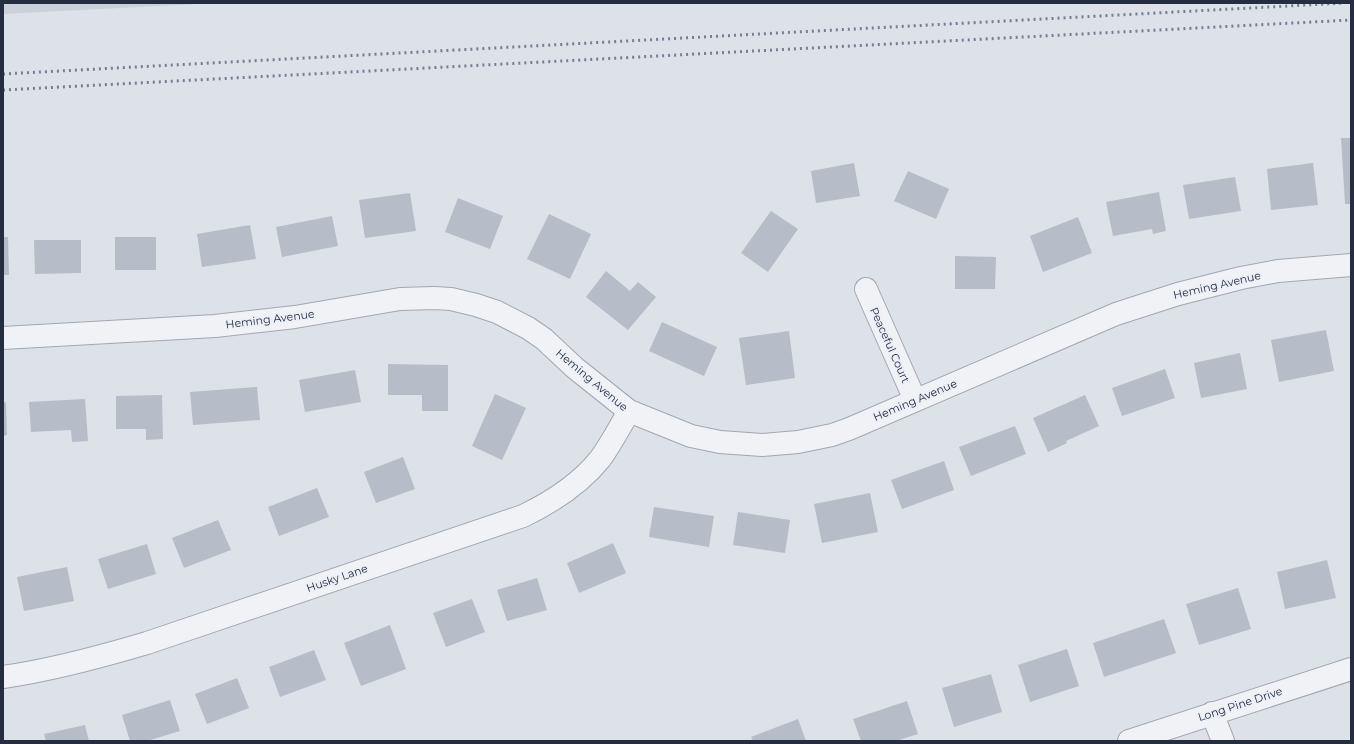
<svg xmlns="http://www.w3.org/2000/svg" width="1354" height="744" font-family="Montserrat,sans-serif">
	<rect width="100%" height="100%" fill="#dde1e8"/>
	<path fill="#cbd0db" d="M3 3H217L3 14Z"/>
	<path fill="#b7bcc9" d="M1341 138H1351V204H1345Z
		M854 163 860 196 816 203 811 171Z
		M1313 163 1318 205 1271 210 1267 169Z
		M908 171 949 189 936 219 894 201Z
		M1235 177 1241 211 1189 219 1183 185Z
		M1159 192 1166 231 1153 234 1152 229 1113 236 1106 202Z
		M410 193 416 231 365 238 359 200Z
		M458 198 503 216 490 249 445 232Z
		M771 211 798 229 768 272 741 253Z
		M549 214 591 234 570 279 527 259Z
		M332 216 338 246 282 257 276 227Z
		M1078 217 1092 253 1043 272 1030 236Z
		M250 225 256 259 202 267 197 234Z
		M3 237H8L9 275H3Z
		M115 237H156V270H115Z
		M34 240H81V273L35 274Z
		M955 256 996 257 995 289H955Z
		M606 271 630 291 638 282 656 297 628 330 586 297Z
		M662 322 717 347 704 376 649 351Z
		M1326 330 1334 371 1279 382 1271 340Z
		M789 331 795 378 746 385 739 338Z
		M1240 353 1247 389 1201 398 1194 363Z
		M388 364 448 365V411H422V395H388Z
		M1165 369 1175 398 1122 416 1112 388Z
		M355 370 361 402 305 412 299 380Z
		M257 387 260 420 193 425 190 392Z
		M495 394 526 408 502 460 472 446Z
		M162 395 163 439 146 440V429H116V396Z
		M1085 395 1099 426 1066 441 1067 443 1048 452 1033 418Z
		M85 399 88 441 72 442 71 430 31 432 29 402Z
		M6 402 7 435 3 436V403Z
		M1015 426 1026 454 971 476 959 447Z
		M403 457 415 489 376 503 364 472Z
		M944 461 954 490 902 509 891 480Z
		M317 488 329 517 279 536 268 507Z
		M870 493 878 532 822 543 814 504Z
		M654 507 714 516 709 547 649 537Z
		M738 512 790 520 785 553 733 545Z
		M218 520 231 550 184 568 172 538Z
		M613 543 626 573 579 593 567 563Z
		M147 544 156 574 108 589 98 559Z
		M1327 560 1336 598 1285 609 1277 572Z
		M67 567 74 601 24 611 17 577Z
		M537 578 547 610 507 621 497 590Z
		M1238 588 1251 629 1199 645 1186 604Z
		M472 599 485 632 446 647 433 613Z
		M1164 619 1176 653 1104 677 1093 643Z
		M390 625 406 669 361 686 344 643Z
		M1067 649 1079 686 1030 702 1018 665Z
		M314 650 326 680 280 697 269 667Z
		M991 674 1002 712 954 727 942 688Z
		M237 678 249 708 207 724 195 694Z
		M170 700 180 731 147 741H130L122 715Z
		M907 701 918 734 896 741H861L853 719Z
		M798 719 806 741H753L751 737Z
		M85 725 89 741H46L44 734Z"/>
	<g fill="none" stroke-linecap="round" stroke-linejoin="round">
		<defs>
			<path id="minor" d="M866 289 915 400
				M3 338 215 326 295 317 400 299 434 298 451 299 476 305 497 312 528 328 544 339 575 368 629 411 691 436 720 442 762 445 798 442 832 435 849 429 1116 314 1178 294 1241 278 1278 271 1351 265
				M3 677C52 670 100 657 147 643L523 516C552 502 580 484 600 459 611 444 620 427 629 411
				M1212 713 1223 741
				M1129 741 1351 669"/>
		</defs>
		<use href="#minor" stroke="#a2a7b2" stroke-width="24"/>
		<use href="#minor" stroke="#f0f2f6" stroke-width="22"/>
		<path stroke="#757f93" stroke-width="3" stroke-dasharray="2 4" stroke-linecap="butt" d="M3 74 1345 3
			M3 90 1351 20"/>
	</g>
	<g text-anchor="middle" stroke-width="3.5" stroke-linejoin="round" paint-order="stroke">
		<g font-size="11" fill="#252d40" stroke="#ecf0f6">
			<text transform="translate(1217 285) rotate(-13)" y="4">Heming Avenue</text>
			<text transform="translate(270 319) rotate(-7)" y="4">Heming Avenue</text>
			<text transform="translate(890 345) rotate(66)" y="4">Peaceful Court</text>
			<text transform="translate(592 380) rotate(40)" y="4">Heming Avenue</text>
			<text transform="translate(915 400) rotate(-23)" y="4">Heming Avenue</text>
			<text transform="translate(337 578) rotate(-19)" y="4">Husky Lane</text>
			<text transform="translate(1240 704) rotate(-18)" y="4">Long Pine Drive</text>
		</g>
	</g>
	<rect width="1354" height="744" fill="none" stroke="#252d40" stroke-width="8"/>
</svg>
